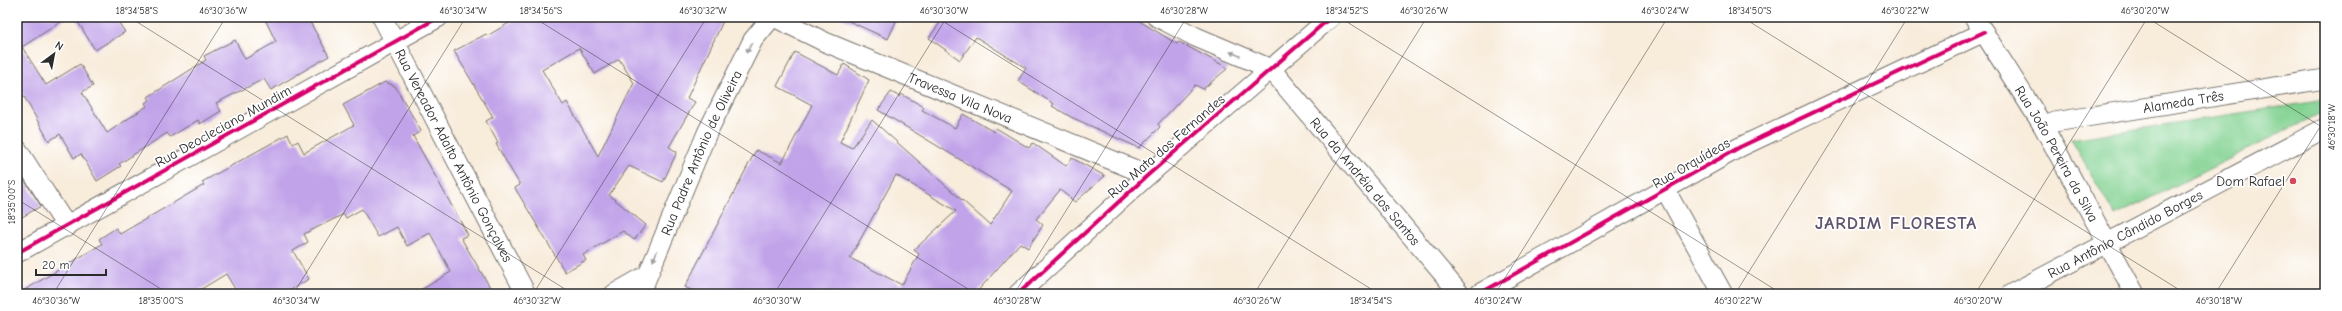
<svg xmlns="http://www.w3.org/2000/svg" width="2342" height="311" font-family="'Comic Neue',sans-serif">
	<rect width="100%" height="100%" fill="#fff"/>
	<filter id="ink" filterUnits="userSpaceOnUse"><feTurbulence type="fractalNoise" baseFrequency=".025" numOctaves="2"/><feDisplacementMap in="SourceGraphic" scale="8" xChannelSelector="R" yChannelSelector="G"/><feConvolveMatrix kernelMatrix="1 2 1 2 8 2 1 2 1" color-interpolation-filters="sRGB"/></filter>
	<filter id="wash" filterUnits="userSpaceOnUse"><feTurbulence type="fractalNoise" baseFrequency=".012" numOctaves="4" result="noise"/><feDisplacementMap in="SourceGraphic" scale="16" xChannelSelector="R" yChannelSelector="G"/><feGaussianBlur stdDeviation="0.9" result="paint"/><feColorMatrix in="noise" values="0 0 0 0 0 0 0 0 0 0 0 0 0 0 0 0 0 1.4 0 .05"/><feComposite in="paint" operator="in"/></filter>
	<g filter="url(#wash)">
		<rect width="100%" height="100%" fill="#f8ecdb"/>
		<path fill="#81d190" stroke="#567e5e" d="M2325 100V111L2115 216 2071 139Z"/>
		<g id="blocks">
			<path fill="#c1a3e9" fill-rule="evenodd" d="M17 17H68L22 47 46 85 80 64 93 86 82 92 107 133 147 106 145 103 150 100 148 97 206 60 204 56 235 40 245 59 276 42 264 17H307L329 56 271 90 264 79 216 103 221 111 200 124 198 120 170 137 167 133 119 164 121 166 97 181 81 154 74 158 60 134 49 141 17 84Z
				M75 17H115L125 32 95 50Z
				M519 17H725L687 98 695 102 669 147 677 152 663 182 629 166 609 195 646 225 634 240 623 231 583 255 586 260 565 272 515 188 520 185 496 144 498 143 486 121 493 117 454 51 486 34 487 36ZM579 48 595 74 619 59 634 83 598 156 567 102 563 105 542 70Z
				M840 17H898L888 39Z
				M944 17H1133L1177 44 1179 42 1228 68 1203 89 1195 85 1158 124 1160 127 1139 148 1071 117 1052 106 1054 104 1018 81 1026 68 976 37 960 60 929 38Z
				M795 52 838 75 844 64 869 80 840 142 852 148 872 120 990 225 1012 191 878 110 891 92 900 97 901 94 924 107 922 110 955 128 963 114 994 132 996 128 1029 148 1033 143 1066 166 1072 158 1105 176 1075 202 1060 190 1036 219 1043 225 1028 248 1020 243 975 294H699L685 287 756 150 782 163 812 105 777 86ZM896 175 956 211 914 250 919 254 902 285 850 258Z
				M385 82 395 86 421 131 413 136 468 235 461 238 494 294H414L451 272 430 233 407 246 397 227 378 237 362 209 346 218 344 214 304 234 308 242 293 251 309 279 284 294H238L226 274 193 294H18L102 244 99 239 116 228 120 234 204 185 202 182 288 134 293 144 298 141 304 153 354 125 343 105Z
				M17 169 41 206 17 220Z"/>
		</g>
	</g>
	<g filter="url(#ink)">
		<use href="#blocks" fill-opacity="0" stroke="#736f69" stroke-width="1"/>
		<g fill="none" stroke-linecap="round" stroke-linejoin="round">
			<defs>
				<g id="minor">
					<path id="s1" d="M382 17 526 294"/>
					<path id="s2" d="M774 17 825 42 1148 175"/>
					<path id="s3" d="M1157 17 1196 37 1271 69 1460 294"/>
					<path id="s4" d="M1974 17 2042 124 2135 294"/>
					<path id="s5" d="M2042 124 2325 79"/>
					<path d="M17 149 67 227"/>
					<path d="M1666 191 1723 294"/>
					<path d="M17 253 439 17"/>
					<path d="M614 294 647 275"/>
					<path id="s6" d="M640 294 707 133 753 40 772 17"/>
					<path d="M1018 294 1148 175 1331 17"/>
					<path d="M1479 294 1740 147 1984 32"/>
					<path id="s7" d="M2011 294 2325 128"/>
				</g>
			</defs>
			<use href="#minor" stroke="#736f69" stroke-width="21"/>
			<use href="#minor" stroke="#fff" stroke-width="19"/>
			<defs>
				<path id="cycleway" d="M17 253 439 17
					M1018 294 1148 175 1331 17
					M1479 294 1740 147 1984 32"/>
			</defs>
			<use href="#cycleway" stroke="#fff" stroke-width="6"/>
			<use href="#cycleway" stroke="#d6006c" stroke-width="4"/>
		</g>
		<defs><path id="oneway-solid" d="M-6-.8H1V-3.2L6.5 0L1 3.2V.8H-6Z"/></defs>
		<g fill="#a0a0a0">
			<use href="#oneway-solid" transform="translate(749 48) rotate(118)"/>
			<use href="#oneway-solid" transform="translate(1235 54) rotate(-157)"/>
			<use href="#oneway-solid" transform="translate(655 256) rotate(113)"/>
		</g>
	</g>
	<path fill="none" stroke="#2b2b2b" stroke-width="1" stroke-opacity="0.45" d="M129 17 573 294M533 17 976 294M936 17 1379 294M1339 17 1782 294M1742 17 2186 294M2146 17 2325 129M17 199 169 294M53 294 226 17M293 294 466 17M533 294 707 17M774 294 947 17M1014 294 1187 17M1254 294 1427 17M1495 294 1668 17M1735 294 1908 17M1975 294 2148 17M2215 294 2325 119"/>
	<circle fill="#d1495b" stroke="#fff" stroke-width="1.5" cx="2293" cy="181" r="4"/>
	<g text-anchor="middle" stroke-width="3.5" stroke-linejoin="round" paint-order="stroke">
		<g font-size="14" fill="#2b2b2b" stroke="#fff">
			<text dy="5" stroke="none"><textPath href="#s2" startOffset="203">Travessa Vila Nova</textPath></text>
			<text dy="5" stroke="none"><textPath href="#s5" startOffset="143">Alameda Três</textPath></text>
			<text transform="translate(223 126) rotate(-29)" y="5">Rua Deocleciano Mundim</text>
			<text transform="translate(1166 146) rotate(-41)" y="5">Rua Mata dos Fernandes</text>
			<text dy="5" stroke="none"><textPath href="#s6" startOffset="154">Rua Padre Antônio de Oliveira</textPath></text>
			<text dy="5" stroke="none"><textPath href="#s4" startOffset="160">Rua João Pereira da Silva</textPath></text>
			<text dy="5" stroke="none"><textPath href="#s1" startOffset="156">Rua Vereador Adalto Antônio Gonçalves</textPath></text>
			<text transform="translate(1691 163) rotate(-30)" y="5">Rua Orquídeas</text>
			<text dy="5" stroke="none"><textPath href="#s3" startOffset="272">Rua da Andréia dos Santos</textPath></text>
			<text dy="5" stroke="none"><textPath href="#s7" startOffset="129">Rua Antônio Cândido Borges</textPath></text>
		</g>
		<g font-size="14" fill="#2b2b2b" stroke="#fff" text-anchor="end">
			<text x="2285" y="186">Dom Rafael</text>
		</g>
		<g font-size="18" font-weight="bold" letter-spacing="1" fill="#60556e" stroke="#fff">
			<text x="1896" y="229">JARDIM FLORESTA</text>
		</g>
	</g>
	<rect width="2342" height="311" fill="none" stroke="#fff" stroke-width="44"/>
	<g transform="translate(54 54) rotate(32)" stroke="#ffffff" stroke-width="3" paint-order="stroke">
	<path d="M0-3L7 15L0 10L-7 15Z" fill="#2b2b2b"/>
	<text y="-6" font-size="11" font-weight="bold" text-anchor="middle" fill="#2b2b2b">N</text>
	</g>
	<path d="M36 269v6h70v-6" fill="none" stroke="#2b2b2b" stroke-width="2"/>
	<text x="42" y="269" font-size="12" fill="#2b2b2b" stroke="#ffffff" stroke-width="3" paint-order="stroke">20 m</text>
	<rect x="22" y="22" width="2298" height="267" fill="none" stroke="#2b2b2b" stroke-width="1.5"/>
	<g font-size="10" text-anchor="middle" fill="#2b2b2b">
		<text x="137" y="14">18°34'58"S</text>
		<text x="223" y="14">46°30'36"W</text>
		<text x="463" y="14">46°30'34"W</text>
		<text x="541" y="14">18°34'56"S</text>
		<text x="703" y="14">46°30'32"W</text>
		<text x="944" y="14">46°30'30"W</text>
		<text x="1184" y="14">46°30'28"W</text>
		<text x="1347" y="14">18°34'52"S</text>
		<text x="1424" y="14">46°30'26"W</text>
		<text x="1665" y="14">46°30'24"W</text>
		<text x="1750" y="14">18°34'50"S</text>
		<text x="1905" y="14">46°30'22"W</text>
		<text x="2145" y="14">46°30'20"W</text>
		<text transform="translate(2331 127) rotate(-90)" y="4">46°30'18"W</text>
		<text transform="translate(11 202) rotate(-90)" y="4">18°35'00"S</text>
		<text x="56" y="304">46°30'36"W</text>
		<text x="161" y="304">18°35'00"S</text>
		<text x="296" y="304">46°30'34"W</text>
		<text x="537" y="304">46°30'32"W</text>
		<text x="777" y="304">46°30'30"W</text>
		<text x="1017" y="304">46°30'28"W</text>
		<text x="1257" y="304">46°30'26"W</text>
		<text x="1371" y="304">18°34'54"S</text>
		<text x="1498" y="304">46°30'24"W</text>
		<text x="1738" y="304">46°30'22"W</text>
		<text x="1978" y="304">46°30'20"W</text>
		<text x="2219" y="304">46°30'18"W</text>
	</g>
</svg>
